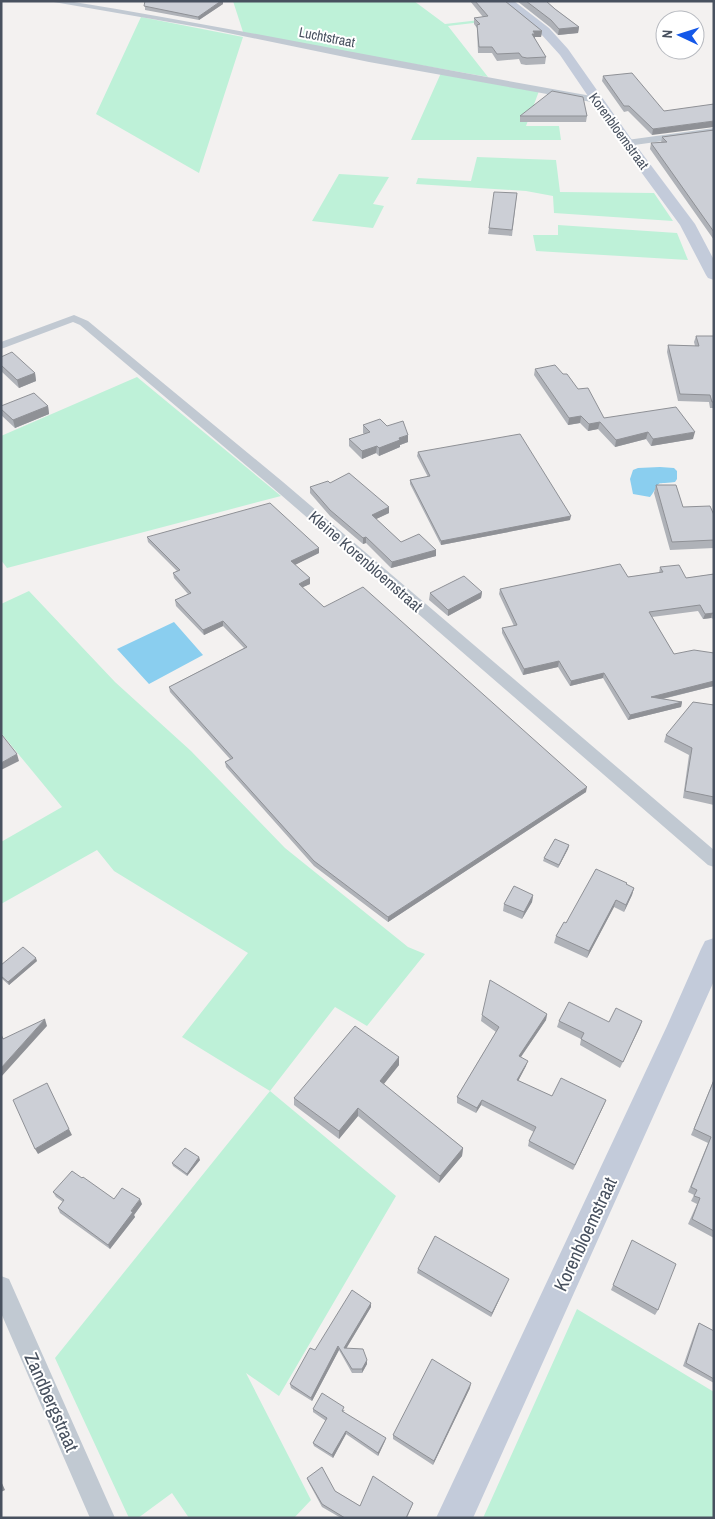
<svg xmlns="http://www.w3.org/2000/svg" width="715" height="1519" font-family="'Archivo Narrow',sans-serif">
	<rect width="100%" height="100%" fill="#f3f1f0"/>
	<path fill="#bef1d8" d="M233 1H414L445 24 514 16 516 18 448 26 488 77 294 43 243 32Z
		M141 17 243 37 199 173 96 114Z
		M441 73 539 91 526 126H559L561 140H411Z
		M477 157 556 160 560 192 654 193 673 221 554 213 553 196 526 191 416 184 418 178 471 181Z
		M339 174 389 177 373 204 384 206 373 228 312 221Z
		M558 225 677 233 688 260 536 251 533 235H558Z
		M137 377 281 496 7 568 1 560V436Z
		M29 591 115 682 191 751 285 848 408 947 425 954 367 1026 335 1007 270 1091 396 1196 279 1396 246 1373 311 1500 294 1518H189L172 1493 138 1518H129L55 1358 270 1091 182 1037 248 953 114 871 97 850 1 904V842L62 807 1 733V604Z
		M577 1309 714 1392V1518H483Z"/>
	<path fill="#8aceef" d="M660 467 674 468 677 471V479L675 482C651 485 664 479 650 497L633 494 630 479 633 470 638 468Z
		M174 622 203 655 149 684 117 649Z"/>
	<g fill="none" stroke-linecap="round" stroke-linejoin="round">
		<path fill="#c1c9d2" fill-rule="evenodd" d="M48 1H68C245 30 421 66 597 97L601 100 597 103 369 62 204 28Z
			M714 128V134L627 146 622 143 627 140Z
			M74 315 88 321 283 482 714 850V867L708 865 273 488 80 325 73 322 1 349V342Z
			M1 1276 9 1279 115 1518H90L1 1313Z"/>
		<path fill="#c3cbda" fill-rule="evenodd" d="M500 1H514L549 28 568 49 632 140 695 224 714 260V280L708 278 706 275 680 225 622 146 560 55 541 34Z
			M714 938V981L473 1518H436L667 1026 701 949 705 941Z"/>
	</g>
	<path fill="#afb2b8" d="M145 1H223V4L199 20 145 10Z
		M470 1H505L542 31 541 37H535V39L546 57 545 64 526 65 521 64 519 59 497 61 492 53H478L477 28 474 24V18L483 17Z
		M517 1H546L555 9 579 27 578 33 558 35 550 27Z
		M603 76 664 111 652 135 628 111 624 112 602 81Z
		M520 116H587L586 122H520Z
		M714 130V240L650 149 651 143H661L662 137Z
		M517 193 512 236 488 234 489 228Z
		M696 336H714V408H710L709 402 678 401 667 352 668 345 695 346 694 342Z
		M1 357 35 373 36 381 19 388 1 371Z
		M535 369 563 374 578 389 604 418 693 439 651 446 646 439 615 447 598 429 588 431 580 423 568 425 534 375Z
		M1 406H48L49 414 15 428 1 415Z
		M363 425 387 426 408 442 400 445V447L379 456 376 453 362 459 349 446V439L364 434 363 433Z
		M418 452 570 520 441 545 410 484V480L428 477 417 456Z
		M330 483 389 507V513L376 519 401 542 436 550V556L391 568 366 543 363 544 330 516 310 493V487Z
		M656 485 683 507 714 515V548L670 550 654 493Z
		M147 537 319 553 294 565 310 584 302 587 324 607 586 792 388 922 314 866 226 767 225 762 230 759 170 692 169 687 244 648 223 626 204 635 176 606 175 600 188 594 174 578 173 573 177 571 148 542Z
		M660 567 686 578 714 574V619L711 618 703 619 698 611 652 617 674 654 714 653V686L663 699 682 702 681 707 628 720 603 678 570 686 558 667 523 675 502 633V628L514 626 499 594 500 589 628 577 659 573Z
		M482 592 481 598 448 616 429 600 430 593Z
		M714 705V805L683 798 689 755 664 742 666 735Z
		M569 845 568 849 558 868 543 861 544 858Z
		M627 885 634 888 632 895 624 912 614 907 587 958 554 943 556 936 566 923Z
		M533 895 532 902 522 919 503 911 504 904Z
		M37 961 9 985 1 978V965Z
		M547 1014 546 1020 521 1057 526 1066 518 1081 552 1096 606 1100 573 1170 528 1146 529 1141 534 1132 481 1105 476 1113 457 1103V1097L496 1032 481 1021 482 1015Z
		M559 1021 609 1022 642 1021 620 1068 580 1045 581 1039 557 1027Z
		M399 1057V1065L383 1084 463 1148 462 1156 439 1183 358 1116 339 1139 294 1105V1098Z
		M714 1079V1238L688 1224 697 1204 691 1201 694 1195 688 1192 708 1143 691 1135Z
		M200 1160 187 1176 173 1166 172 1163Z
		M53 1192 114 1199 142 1204 134 1215 135 1217 110 1249 60 1213 58 1208 63 1202 56 1197Z
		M630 1245 658 1310 655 1315 611 1290Z
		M418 1269 507 1283 491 1317 417 1273Z
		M371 1303V1307L346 1349 367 1360V1364L362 1373H352L339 1350 312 1401 291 1388 290 1384 315 1350Z
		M699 1323 714 1331V1383L683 1366 697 1326Z
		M470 1388 433 1465 393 1439V1435Z
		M313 1409 345 1410 343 1412 385 1441 378 1456 346 1434 333 1458 314 1446 313 1443 326 1421 313 1412Z
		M307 1478 335 1491 360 1506 413 1503 412 1506 407 1518H341L322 1507 308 1481Z"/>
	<path fill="#8f9196" d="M221 1H223V4L199 20 198 17Z
		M579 27 578 33 558 35 559 29Z
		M533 31H542L541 37H535V40L532 34Z
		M714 121V127L652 135 653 129Z
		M35 373 36 381 19 388 17 380Z
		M48 406 49 414 15 428 13 420Z
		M581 416 580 423 568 425 569 418Z
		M600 422 598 429 588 431 589 424Z
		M648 432 646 439 615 447 616 440Z
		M695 432 693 439 651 446 653 439Z
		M408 435V442L400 445V447L379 456V448L399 438Z
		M377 446 376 453 362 459V451Z
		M389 507V513L372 521V515Z
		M571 516 570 520 441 545V541Z
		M366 537V543L363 544V538Z
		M319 548V553L291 567V561Z
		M436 550V556L391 568 392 562Z
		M310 578V584L299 589V584Z
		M482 592 481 598 448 616V610Z
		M712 613 711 618 703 619 705 614Z
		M223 621V626L204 635 203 630Z
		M559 661 558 667 523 675 524 669Z
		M604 673 603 678 570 686 571 681Z
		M714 681V686L649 702 651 697Z
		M682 702 681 707 628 720 630 715Z
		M17 754 19 761 1 770V763Z
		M587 787 586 792 388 922V917Z
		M569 845 568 849 558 868 559 865Z
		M634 888 632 895 624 912 626 905Z
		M533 895 532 902 522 919 524 912Z
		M616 900 614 907 587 958 589 951Z
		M36 958 37 961 9 985 8 982Z
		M547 1014 546 1020 518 1061 519 1056Z
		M45 1019 47 1026 1 1077V1068Z
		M642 1021 640 1027 620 1068 623 1062Z
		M399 1057V1065L380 1089V1081Z
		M528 1061 526 1066 516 1085 517 1080Z
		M482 1100 481 1105 476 1113 477 1108Z
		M606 1100 604 1105 573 1170 575 1165Z
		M358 1108V1116L339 1139V1131Z
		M69 1129 72 1135 38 1154 35 1149Z
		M463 1148 462 1156 439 1183 440 1176Z
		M199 1157 200 1160 187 1176V1174Z
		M140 1199 142 1204 134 1215 135 1217 110 1249 108 1245Z
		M509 1279 507 1283 491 1317 492 1313Z
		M371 1303V1307L344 1352V1348Z
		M338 1346 339 1350 312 1401 311 1398Z
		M367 1360V1364L362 1373V1369Z
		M471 1383 470 1388 433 1465 434 1461Z
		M346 1431V1434L333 1458 332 1455Z
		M386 1438 385 1441 378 1456V1453Z
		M1 1481 5 1490 1 1492Z"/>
	<path fill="#cccfd6" stroke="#8f9196" d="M145 1H221L198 17 144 6Z
		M475 1H505L542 31H533L535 34H532L546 57 527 58 522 57 519 53 497 54 492 47H479L477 25 480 24 474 18 488 16Z
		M526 1H546L555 9 579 27 559 29 551 20Z
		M632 73 664 111 714 104V121L653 129 629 106H624L603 76Z
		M552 91 583 97 587 116H520Z
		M714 130V232L651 143 667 142 662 137Z
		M494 192 517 193 512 230 489 228Z
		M696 336H714V402H712L710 395 680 394 668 345 699 346Z
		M12 352 35 373 17 380 1 365V357Z
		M555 365 563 374H567L578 389 588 388 604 418 676 407 695 432 653 439 648 432 616 440 600 422 589 424 581 416 569 418 535 369Z
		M34 393 48 406 13 420 1 409V406Z
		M380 419 387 426 403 421 408 435 399 438 400 440 379 448 377 446 362 451 349 439 370 432 363 425Z
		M520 434 571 516 441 541 410 480 430 476 418 452Z
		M349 473 389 507 372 515 401 542 419 534 436 550 392 562 366 537 363 538 330 510 310 487 328 481 330 483Z
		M656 485H676L683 507 710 506 714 515V540L672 542Z
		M270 503 319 548 291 561 310 578 299 584 324 607 363 587 587 787 388 917 314 861 225 762 233 758 169 687 247 647 223 621 203 630 175 600 191 593 173 573 180 570 147 537Z
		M620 564 628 577 663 572 660 567 679 565 686 578 714 574V613L705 614 700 605 649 612 674 654 694 650 714 653V681L651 697 682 702 630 715 604 673 571 681 559 661 524 669 502 628 517 625 500 589Z
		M464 576 482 592 448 610 430 593Z
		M693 702 714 705V797L685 791 692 748 666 735Z
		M1 735H2L17 754 1 763Z
		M555 839 569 845 559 865 544 858Z
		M596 869 627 883 626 884 634 888 626 905 616 900 589 951 556 936 564 922 566 923Z
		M514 886 533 895 524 912 504 904Z
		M23 947 36 958 8 982 1 976V965Z
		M490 980 547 1014 519 1056 528 1061 517 1080 552 1096 561 1078 606 1100 575 1165 529 1141 536 1127 482 1100 477 1108 457 1097 499 1027 482 1015Z
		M569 1002 609 1022 616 1008 642 1021 623 1062 581 1039 584 1033 559 1021Z
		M45 1019 1 1068V1034L3 1039Z
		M355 1026 399 1057 380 1081 463 1148 440 1176 358 1108 339 1131 294 1098Z
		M714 1080V1231L692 1219 700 1198 694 1196 697 1190 691 1187 711 1137 694 1129Z
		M47 1083 69 1129 35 1149 13 1100Z
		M185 1148 199 1157 187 1174 172 1163Z
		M72 1171 82 1178 83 1177 114 1199 122 1188 140 1199 131 1211 133 1212 108 1245 58 1208 64 1200 53 1192Z
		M435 1236 509 1279 492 1313 418 1269Z
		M632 1240 676 1264 658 1310 613 1285Z
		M352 1290 371 1303 344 1348 363 1349 367 1360 362 1369H352L338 1346 311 1398 290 1384 310 1348 315 1350Z
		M699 1323 714 1331V1379L686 1363Z
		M432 1359 471 1383 434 1461 393 1435Z
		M322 1393 344 1407 342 1411 386 1438 378 1453 346 1431 332 1455 313 1443 327 1418 313 1409Z
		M322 1467 335 1491 360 1506 373 1476 413 1503 406 1518H345L322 1504 307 1478Z"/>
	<g text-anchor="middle" stroke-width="4" stroke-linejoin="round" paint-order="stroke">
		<g font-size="14" fill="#48515f" stroke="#fff">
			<text transform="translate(327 37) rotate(11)" y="5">Luchtstraat</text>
			<text transform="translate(619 131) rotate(54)" y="5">Korenbloemstraat</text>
		</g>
		<g font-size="16" fill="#48515f" stroke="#fff">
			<text transform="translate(366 561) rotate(41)" y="6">Kleine Korenbloemstraat</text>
		</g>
		<g font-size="19" fill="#48515f" stroke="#fff">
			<text transform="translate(585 1234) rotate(-65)" y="7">Korenbloemstraat</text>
			<text transform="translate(52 1402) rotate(66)" y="7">Zandbergstraat</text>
		</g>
	</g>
	<rect width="715" height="1519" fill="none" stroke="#48515f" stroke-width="5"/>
	<g transform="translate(680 35) rotate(274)"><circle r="24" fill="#ffffff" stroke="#b6b9bf"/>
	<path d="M0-4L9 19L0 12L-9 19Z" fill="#1458e9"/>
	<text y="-8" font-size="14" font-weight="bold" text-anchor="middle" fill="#48515f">N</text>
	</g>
</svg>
